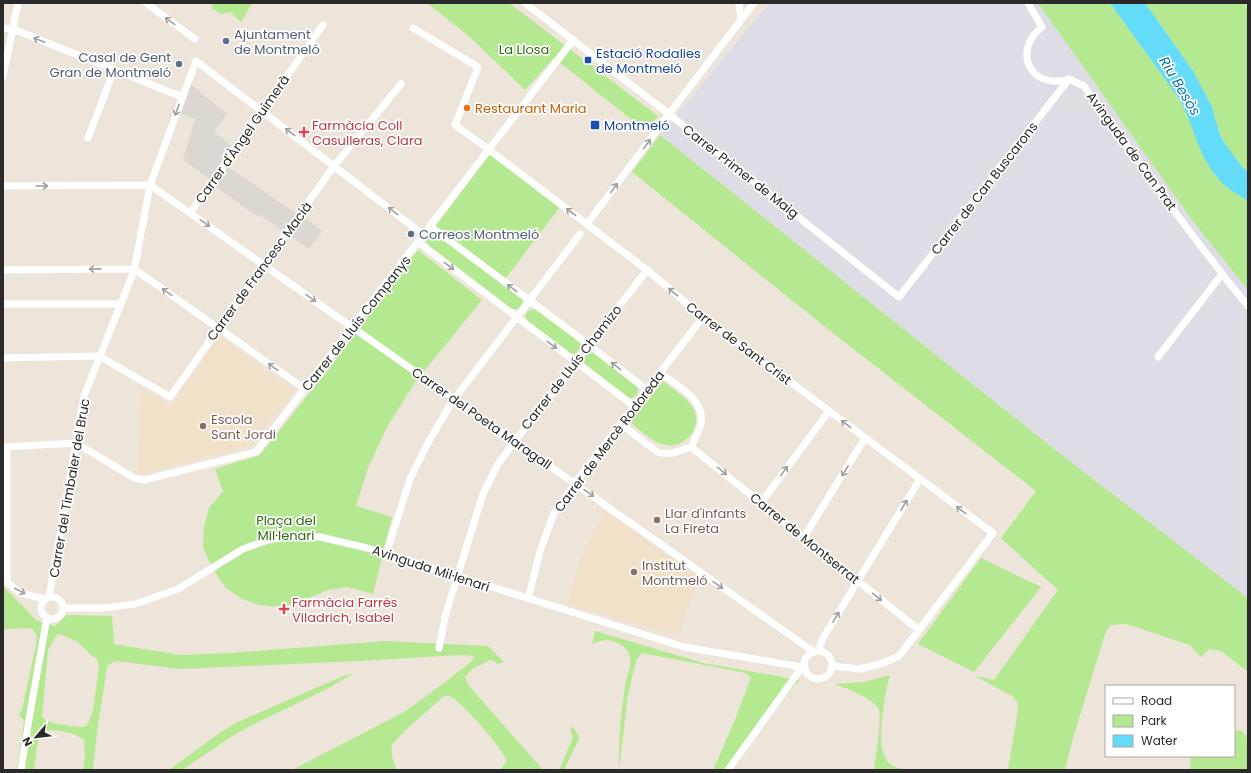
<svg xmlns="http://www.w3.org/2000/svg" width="1251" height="773" font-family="Poppins,sans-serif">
	<rect width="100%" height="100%" fill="#ede4da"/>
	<path fill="#dedce5" d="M769 3H1038L1192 220 1248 290V598L1063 456 660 135Z"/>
	<path fill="#f1e1c8" d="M220 337 294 391 251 445 144 474 137 473 141 388 171 406Z
		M606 512 700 579 689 604 680 636 567 604 578 565 599 522Z"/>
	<path fill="#b5e991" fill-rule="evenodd" d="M214 3H252L241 22 230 12 221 14 211 8Z
		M427 3H509L658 116 646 131 554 58 525 90 470 37Z
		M1038 3H1110L1180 100 1188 115 1199 145 1215 176 1228 188 1248 201V290L1192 220Z
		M1145 3H1244L1248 8V171L1243 168 1224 142 1220 135 1212 107 1193 71Z
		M660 135 1063 456 1248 598V672L1221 651 1209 649 1201 657 1190 645 1126 624 1111 625 1106 631 1073 738 1065 770H1008L1018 710 1017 702 1012 696 975 676 994 680 1058 590 1001 538 1036 491 824 326 632 172Z
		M491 153 560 207 505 279 435 227Z
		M431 232 436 233 522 299 523 305 519 309H511L428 245 425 238 426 235Z
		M418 250 482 300 416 381 387 427 368 468 356 506 392 517 373 594 348 587 328 590 297 603 279 607 259 605 242 599 226 588 218 577 208 559 203 547 204 527 209 508 223 491 215 469 260 455 328 370Z
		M532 309 538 310 579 341 581 345 579 350 574 354 570 353 528 321C525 318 525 316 527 312Z
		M590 352 594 353 636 385 638 389 637 395 632 398H628L585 364C582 358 584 355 590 352Z
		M663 381C673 390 689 398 694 410 703 430 682 451 662 444 651 441 639 429 630 422Z
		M981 558 1041 587 974 672 918 644Z
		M3 586 37 621 55 626 67 615 112 616 114 644 180 655 231 653 385 641 488 646 504 662 498 664 492 660H490L472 669 465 677 469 686 543 770H500L507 761C503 749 461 700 449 696 447 696 446 696 443 697L409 727 393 743C390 751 393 762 397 770H292L406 711 448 680 472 661 474 656 460 655 358 661 180 669 115 661 108 665 106 671 104 688 98 724 93 770H83L85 756 84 740C72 731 54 728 40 732L37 746 34 770H17L24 721 19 715 22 709 36 645 37 635 31 628 3 629ZM59 634 78 642 91 655 97 659 99 666 94 703 92 714 87 725 84 727C74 726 46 725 42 716L48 650 56 636Z
		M595 631 703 663 783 677 800 681 795 684 763 725 732 770H713L734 722 751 678 746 673 642 653 636 661 628 694 619 770C618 742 621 715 625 687 626 677 632 666 630 657 628 645 611 638 600 641 598 641 595 643 592 644Z
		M353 674 325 690 258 722 234 735 182 770H169L221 732 238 722 343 676Z
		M890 675C885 690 879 733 882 748 883 753 885 758 888 762 894 768 903 769 911 770H874C875 759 883 715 878 708 870 697 848 689 835 684L864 682Z
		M571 726 578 734 579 739 564 770H559L573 737 570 729Z
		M1234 730 1242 731 1248 739V770H1190L1191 756H1234Z"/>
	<path fill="#ddd7d1" d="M191 84 212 102 227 113 214 132 232 146 210 179 183 160 195 119 181 114Z
		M228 167 303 218 304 217 322 231 309 249 260 215 258 217 215 186Z"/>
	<path fill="#63dbf9" d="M1110 3H1145L1193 71 1212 107 1220 135 1224 142 1243 168 1248 171V201C1237 194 1224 187 1216 176 1198 154 1193 124 1180 100Z"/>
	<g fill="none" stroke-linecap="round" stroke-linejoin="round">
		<path stroke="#fff" stroke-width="7" d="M146 3 195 39
			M525 3 665 111 899 297 1069 79
			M739 3 741 20
			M1028 3 1042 27C1011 51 1031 91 1069 79L1084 86C1137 160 1190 235 1248 306
			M3 28 13 29 182 97
			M413 28 478 67 455 125 488 149 647 270 703 317 993 533 899 656 883 663 860 669 832 666
			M3 76 18 3
			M88 138 114 70
			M150 185 814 652
			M3 186 150 185
			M190 213 323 25
			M587 224 669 114 754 3
			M430 226 589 345 647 390
			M418 242 634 406
			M3 270 134 269 305 389
			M3 304H120
			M1158 357 1222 274
			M3 358 99 356 170 397 334 166 401 84
			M621 424 657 452C669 456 679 451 691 447 694 440 698 433 700 427 709 401 676 385 660 373
			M76 443 134 478 144 480 256 452 573 40
			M4 447 76 443
			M7 447V582L20 593 45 599
			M691 447 919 630
			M761 503 829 411
			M804 537 865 438
			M386 554 410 479 429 441 452 402 580 234
			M49 597 84 396 134 271 150 185 196 61 424 235
			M41 608a11 11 0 1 1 22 0a11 11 0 1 1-22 0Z
			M528 599 540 551 554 513 575 483 703 317
			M63 608H103L135 604 178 589 243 549 268 540 292 536 320 537 367 548 684 647 802 667 805 666
			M439 648 446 613 483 494 498 464 515 441 647 270
			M818 651 823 638 920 479
			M804 665a14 14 0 1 1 28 0a14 14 0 1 1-28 0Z
			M21 770 29 719 47 617
			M728 770 802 667"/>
	</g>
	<defs><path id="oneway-shaft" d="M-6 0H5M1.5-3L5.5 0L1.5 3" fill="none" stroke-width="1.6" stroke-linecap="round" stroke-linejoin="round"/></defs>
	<g stroke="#9f9f9f">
		<use href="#oneway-shaft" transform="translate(170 21) rotate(-144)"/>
		<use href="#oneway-shaft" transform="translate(39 40) rotate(-158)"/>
		<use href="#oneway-shaft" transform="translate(177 110) rotate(110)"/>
		<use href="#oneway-shaft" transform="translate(290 132) rotate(-143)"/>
		<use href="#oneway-shaft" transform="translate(647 144) rotate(-54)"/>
		<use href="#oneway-shaft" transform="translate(42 186)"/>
		<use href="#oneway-shaft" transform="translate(614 188) rotate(-54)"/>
		<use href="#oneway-shaft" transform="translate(393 211) rotate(-142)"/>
		<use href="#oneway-shaft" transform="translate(571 212) rotate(-143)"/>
		<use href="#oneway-shaft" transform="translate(205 223) rotate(35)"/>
		<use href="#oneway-shaft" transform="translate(449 266) rotate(37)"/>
		<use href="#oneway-shaft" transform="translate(95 269) rotate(179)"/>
		<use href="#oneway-shaft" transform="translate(512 288) rotate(-143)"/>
		<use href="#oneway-shaft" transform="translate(167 292) rotate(-145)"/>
		<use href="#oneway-shaft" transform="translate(673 292) rotate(-140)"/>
		<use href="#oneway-shaft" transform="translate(311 298) rotate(35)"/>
		<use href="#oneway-shaft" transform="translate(552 345) rotate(37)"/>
		<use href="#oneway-shaft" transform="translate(616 366) rotate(-142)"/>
		<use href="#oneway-shaft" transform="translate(273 367) rotate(-145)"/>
		<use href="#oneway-shaft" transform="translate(846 424) rotate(-143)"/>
		<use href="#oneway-shaft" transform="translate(722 471) rotate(39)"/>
		<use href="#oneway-shaft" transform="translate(784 471) rotate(-54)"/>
		<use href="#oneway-shaft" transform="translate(845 471) rotate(122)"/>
		<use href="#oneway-shaft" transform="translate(589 493) rotate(35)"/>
		<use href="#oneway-shaft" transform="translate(904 505) rotate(-59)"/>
		<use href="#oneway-shaft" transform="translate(961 510) rotate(-143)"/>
		<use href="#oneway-shaft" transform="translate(718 585) rotate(35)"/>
		<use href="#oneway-shaft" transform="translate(20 591) rotate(28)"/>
		<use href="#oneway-shaft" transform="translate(877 597) rotate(39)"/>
		<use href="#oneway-shaft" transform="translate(836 617) rotate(-59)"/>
	</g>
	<g fill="#5c6f8a" stroke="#fff" stroke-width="1.5">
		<circle cx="226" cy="41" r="4"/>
		<circle cx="179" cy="64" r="4"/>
		<circle cx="411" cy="234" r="4"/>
	</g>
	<g fill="#1a4fb4" stroke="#fff" stroke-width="1.5">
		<rect x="584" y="56" width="8" height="8" rx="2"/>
		<rect x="590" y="120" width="10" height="10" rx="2"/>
	</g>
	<circle fill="#e8710a" stroke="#fff" stroke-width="1.5" cx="467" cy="108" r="4"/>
	<g fill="#e0444e" stroke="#fff" stroke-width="1.5">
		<path d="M302 126h4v4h4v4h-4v4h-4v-4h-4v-4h4z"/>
		<path d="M282 603h4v4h4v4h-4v4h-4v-4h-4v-4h4z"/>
	</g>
	<g fill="#8d6e63" stroke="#fff" stroke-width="1.5">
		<circle cx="203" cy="426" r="4"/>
		<circle cx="657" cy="520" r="4"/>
		<circle cx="634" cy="572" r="4"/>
	</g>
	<g text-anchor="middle" stroke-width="3.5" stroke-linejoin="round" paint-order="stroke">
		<g font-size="13" fill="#4e5e75" stroke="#fff" text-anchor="start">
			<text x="234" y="39">Ajuntament<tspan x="234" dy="15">de Montmeló</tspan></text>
			<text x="171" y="62" text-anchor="end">Casal de Gent<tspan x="171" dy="15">Gran de Montmeló</tspan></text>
			<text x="419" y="239">Correos Montmeló</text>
		</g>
		<g font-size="13" fill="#2c6d13" stroke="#fff">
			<text x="524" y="54">La Llosa</text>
			<text x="286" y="525">Plaça del<tspan x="286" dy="15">Mil·lenari</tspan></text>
		</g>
		<g font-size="13" fill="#164399" stroke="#fff" text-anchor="start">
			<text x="596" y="58">Estació Rodalies<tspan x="596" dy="15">de Montmeló</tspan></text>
			<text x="604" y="130">Montmeló</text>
		</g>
		<g font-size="13" fill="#c56008" stroke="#fff" text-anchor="start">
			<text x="475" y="113">Restaurant Maria</text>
		</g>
		<g font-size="13" fill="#be3a42" stroke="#fff" text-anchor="start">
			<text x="312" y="130">Farmàcia Coll<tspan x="312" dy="15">Casulleras, Clara</tspan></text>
			<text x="292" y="607">Farmàcia Farrés<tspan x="292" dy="15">Viladrich, Isabel</tspan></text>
		</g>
		<g font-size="13" fill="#2a2a2a" stroke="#fff">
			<text transform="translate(242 139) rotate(-55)" y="5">Carrer d'Àngel Guimerà</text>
			<text transform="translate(1132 151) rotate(54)" y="5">Avinguda de Can Prat</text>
			<text transform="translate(741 171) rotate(38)" y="5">Carrer Primer de Maig</text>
			<text transform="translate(984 188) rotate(-52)" y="5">Carrer de Can Buscarons</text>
			<text transform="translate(259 271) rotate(-54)" y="5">Carrer de Francesc Macià</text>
			<text transform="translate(356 323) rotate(-52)" y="5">Carrer de Lluís Companys</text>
			<text transform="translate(739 343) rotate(37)" y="5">Carrer de Sant Crist</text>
			<text transform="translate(571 367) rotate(-52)" y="5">Carrer de Lluís Chamizo</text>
			<text transform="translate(482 418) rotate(35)" y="5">Carrer del Poeta Maragall</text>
			<text transform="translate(609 441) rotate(-53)" y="5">Carrer de Mercè Rodoreda</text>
			<text transform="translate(69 488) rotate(-80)" y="5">Carrer del Timbaler del Bruc</text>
			<text transform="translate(805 538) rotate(39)" y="5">Carrer de Montserrat</text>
			<text transform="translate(431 568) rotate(18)" y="5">Avinguda Mil·lenari</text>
		</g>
		<g font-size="13" fill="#785e54" stroke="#fff" text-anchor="start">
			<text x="211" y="424">Escola<tspan x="211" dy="15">Sant Jordi</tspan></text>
			<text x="665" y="518">Llar d'infants<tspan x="665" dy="15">La Fireta</tspan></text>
			<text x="642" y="570">Institut<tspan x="642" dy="15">Montmeló</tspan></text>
		</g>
		<g font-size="14" font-style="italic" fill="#0278a6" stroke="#fff">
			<text transform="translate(1180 86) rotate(59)" y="5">Riu Besòs</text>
		</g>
	</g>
	<rect width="1251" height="773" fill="none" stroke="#2a2a2a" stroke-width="8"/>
	<rect x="1105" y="685" width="130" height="72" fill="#ffffff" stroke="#aaaaaa"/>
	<rect x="1113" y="698" width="20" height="6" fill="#ffffff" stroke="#aaaaaa"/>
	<text x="1141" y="705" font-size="12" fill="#2a2a2a">Road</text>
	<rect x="1113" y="715" width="20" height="12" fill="#b5e991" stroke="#aaaaaa"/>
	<text x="1141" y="725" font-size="12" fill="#2a2a2a">Park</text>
	<rect x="1113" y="735" width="20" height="12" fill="#63dbf9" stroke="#aaaaaa"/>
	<text x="1141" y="745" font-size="12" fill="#2a2a2a">Water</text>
	<g transform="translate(36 737) rotate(242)" stroke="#ffffff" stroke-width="3" paint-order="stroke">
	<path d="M0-3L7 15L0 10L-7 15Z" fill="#2a2a2a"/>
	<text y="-6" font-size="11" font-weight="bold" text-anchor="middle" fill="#2a2a2a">N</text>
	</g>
</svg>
